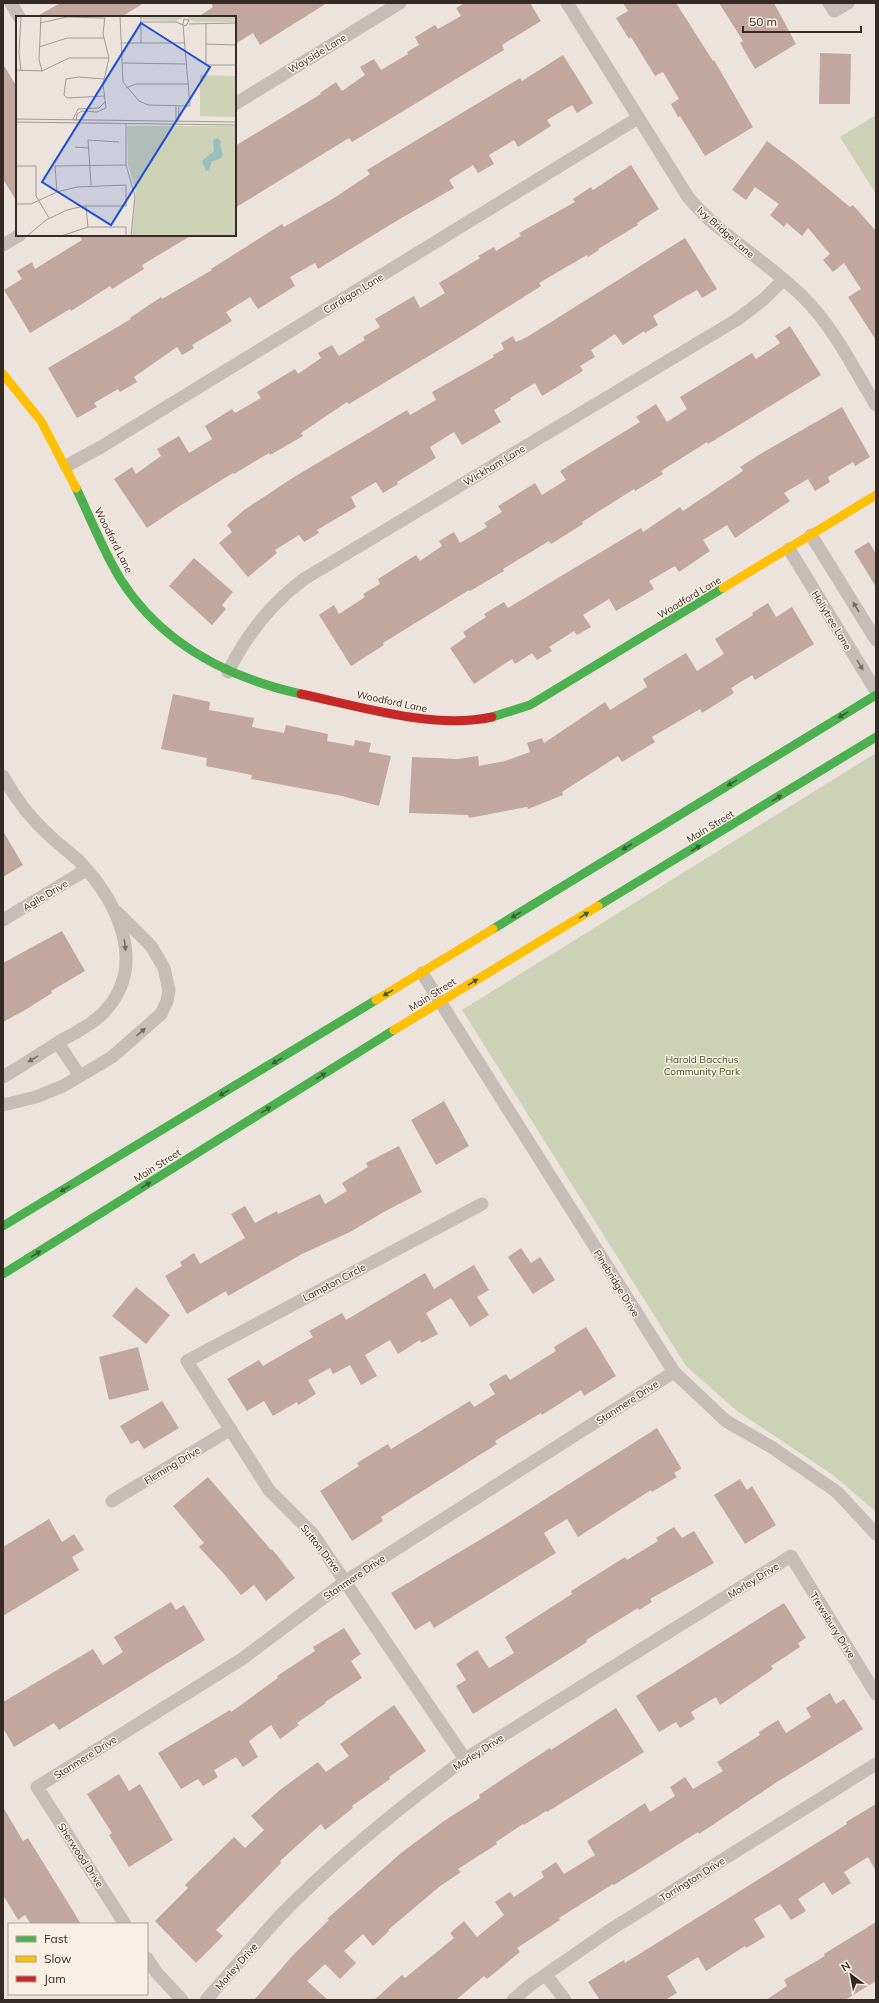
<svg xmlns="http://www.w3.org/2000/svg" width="879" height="2003" font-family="Mulish,sans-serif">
	<rect width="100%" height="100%" fill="#ece4dc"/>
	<path fill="#cdd1b6" d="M876 115V194L840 137Z
		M876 753V1512L833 1475 737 1411 686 1366 462 1010Z"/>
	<path fill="#c1a79d" d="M60 3H144L121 17H36Z
		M211 3H327L260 45 253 33 235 44V17H198L213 7Z
		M465 3H530L541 21 502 45 504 50 352 142 349 138 235 208V146L321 94 320 93 336 82 342 91 365 75 360 67 374 59 381 70 408 54 407 52 419 45 415 37 435 25 438 29 461 16 456 8Z
		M623 3H676L713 61 714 60 753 127 705 156 680 116 678 117 671 104 679 99 663 72 655 76 631 37 629 39 616 18 628 11Z
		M719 3H774L796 44 755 69 740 43 743 41Z
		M820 53 851 54 850 104H819Z
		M563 55 593 103 577 113 572 105 547 120 551 126 518 147 514 140 489 155 494 164 478 173 473 165 449 180 454 188 398 220 318 269 315 263 290 277 295 286 258 309 250 297 226 312 232 321 192 345 194 348 182 355 177 347 134 377 137 382 120 392 118 389 94 403 97 407 77 418 48 368 131 319 130 318 161 297 162 299 212 270 211 269 282 224 284 227 334 198 370 174 367 170 400 150 520 78 522 81Z
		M3 64 17 87V202L3 179Z
		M767 141 798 164 850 207 853 205 876 231V340L848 297 861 289 844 263 833 272 823 260 830 254 808 228 802 236 787 223 784 227 770 215 779 204 755 187 746 200 732 190Z
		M631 165 659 209 637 223 638 225 598 249 599 250 588 257 587 255 539 283 541 286 462 336 349 404 347 402 301 433 303 436 270 455 269 453 234 474 233 473 178 507 147 528 114 479 132 467 136 474 161 456 157 449 179 436 189 453 212 439 205 426 232 409 235 413 261 398 257 392 295 369 298 374 321 358 318 353 332 345 339 356 365 340 363 337 380 327 375 319 414 296 420 308 445 293 439 283 480 258 478 256 494 247 496 251 521 236 519 233 575 202 573 199 591 187 593 190Z
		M79 235H192L142 265 144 269 112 289 110 286 71 311 70 309 30 333 4 290 22 279 17 271 32 262 35 269 82 240Z
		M685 238 717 289 702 298 697 290 679 300 653 316 658 325 645 333 644 331 623 345 615 334 591 350 595 357 580 366 583 371 542 396 535 383 510 398 511 400 494 410 501 422 462 445 454 432 430 447 436 458 397 482 398 484 383 493 376 482 351 497 356 507 317 530 319 533 304 542 299 535 275 550 277 553 248 577 219 543 232 532 227 525 244 510 294 477 407 410 410 415 436 400 432 392 494 357 493 355 504 349 501 343 513 336 516 342 527 337Z
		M790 326 821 375 708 444 707 442 661 471 663 474 635 491 634 489 582 522 583 524 551 544 549 541 503 569 504 571 470 591 469 590 383 643 384 645 351 666 319 615 334 605 339 614 365 597 363 594 380 584 378 579 416 555 420 561 442 546 439 541 454 532 460 543 487 527 484 523 502 512 498 506 535 483 542 495 566 480 560 471 640 422 636 417 656 404 667 422 687 409 680 397 752 353 756 359 780 343 775 336Z
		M842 407 870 457 855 466 853 462 828 477 830 482 815 491 808 479 784 493 790 501 735 538 727 525 703 540 710 551 679 572 675 566 649 581 654 589 616 611 609 599 583 615 591 627 577 635 574 631 549 647 552 651 537 660 532 653 515 664 512 659 474 684 450 648 466 637 463 632 486 617 484 614 504 602 508 608 641 528 643 532 680 507 683 511 743 471 740 467 762 453Z
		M869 542 876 554V587L854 551Z
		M194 558 233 592 222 605 226 609 212 625 169 586Z
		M768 603 776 617 792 607 814 644 755 680 752 675 731 688 734 693 702 713 700 709 652 737 655 742 622 762 618 756 562 792 563 795 528 809 527 807 469 818 468 815 409 813 412 757 458 759 478 756 479 766 505 761 530 752 527 743 542 738 544 743 605 702 610 710 647 687 643 679 686 653 697 671 724 654 715 639 753 615 752 613Z
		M173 694 210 702 209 710 254 718 252 727 284 733 286 725 328 734 327 741 354 746 355 740 371 743 369 752 391 756 379 806 342 796 251 779 252 775 206 766 207 758 161 749Z
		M3 831 23 865 3 877Z
		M62 931 85 971 51 991 52 993 25 1010 3 1022V963Z
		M444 1101 469 1146 436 1165 411 1120Z
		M399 1146 422 1192 382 1213 350 1232 302 1254 228 1296 226 1291 187 1314 165 1276 182 1266 180 1262 194 1253 200 1264 245 1238 231 1214 245 1206 255 1223 277 1211 278 1214 320 1194 325 1204 347 1191 342 1183 368 1167 366 1163Z
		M521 1248 531 1263 540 1257 555 1280 533 1294 508 1257Z
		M474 1265 489 1290 477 1297 489 1315 470 1327 451 1298 426 1313 438 1334 421 1343 420 1340 398 1354 390 1340 365 1355 377 1376 361 1385 350 1365 333 1374 330 1368 308 1380 316 1394 298 1405 297 1402 273 1416 264 1401 247 1411 227 1379 259 1360 263 1366 313 1337 309 1331 342 1313 346 1320 425 1273 434 1289Z
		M136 1287 170 1315 146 1344 112 1316Z
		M586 1327 616 1376 584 1396 581 1390 542 1415 541 1413 495 1441 497 1444 381 1517 383 1521 352 1541 320 1491 359 1466 357 1463 388 1444 391 1449 470 1401 474 1407 495 1394 489 1384 506 1374 510 1380 556 1351 554 1347Z
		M138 1347 149 1390 109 1400 99 1357Z
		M162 1401 179 1428 144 1449 138 1440 131 1444 120 1426Z
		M657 1428 680 1466 681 1469 674 1473 677 1477 652 1492 651 1490 578 1537 567 1519 544 1533 556 1553 434 1628 430 1621 415 1630 391 1593 503 1526Z
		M208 1477 271 1550 272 1549 295 1578 266 1601 254 1585 241 1595 224 1574 199 1547 204 1543 173 1506Z
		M740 1479 747 1490 752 1486 776 1525 745 1544 714 1495Z
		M49 1519 62 1542 74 1534 84 1550 72 1557 79 1570 3 1616V1547Z
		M674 1527 682 1538 694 1531 714 1563 650 1599 652 1602 639 1610 638 1608 586 1640 587 1642 473 1714 456 1686 466 1680 456 1664 477 1650 489 1668 514 1653 505 1637 572 1594 571 1591 625 1557 627 1560 658 1541 656 1538Z
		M171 1602 176 1610 184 1605 205 1640 59 1730 54 1723 14 1747 3 1728V1702L93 1649 103 1665 123 1652 114 1637Z
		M784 1603 806 1638 798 1643 800 1647 771 1666 773 1669 720 1705 716 1697 691 1712 695 1719 680 1728 676 1722 659 1732 636 1696Z
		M344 1628 361 1654 351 1661 362 1678 325 1702 326 1703 297 1723 299 1725 280 1739 271 1725 249 1741 258 1757 243 1767 236 1757 214 1770 218 1777 203 1786 198 1779 181 1789 158 1753 230 1710 231 1712 278 1678 277 1676 315 1651 313 1647Z
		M830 1693 836 1704 844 1699 863 1729 777 1782 699 1834 698 1832 614 1885 613 1884 559 1918 560 1920 517 1948 520 1952 487 1979 484 1976 456 2000H374L402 1975 405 1978 454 1938 450 1933 464 1921 477 1937 504 1915 495 1902 510 1892 514 1897 544 1877 541 1872 556 1862 564 1874 595 1855 587 1841 645 1803 650 1812 675 1796 670 1787 685 1777 693 1789 723 1771 717 1762 760 1735 759 1732 778 1720 786 1733 811 1717 806 1708Z
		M394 1705 426 1751 389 1777 390 1779 352 1806 353 1808 325 1830 321 1824 280 1861 281 1863 216 1930 223 1936 196 1963 155 1921 188 1888 185 1885 234 1837 245 1848 264 1830 251 1816 280 1790 318 1762 326 1772 349 1756 340 1744Z
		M616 1708 644 1752 547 1812 546 1811 524 1825 523 1824 496 1842 497 1844 458 1869 461 1872 439 1887 388 1930 389 1931 373 1946 363 1934 344 1951 356 1963 340 1979 325 1964 307 1981 328 2000H254L294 1954 329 1920 327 1919 401 1853 444 1821 480 1798 479 1795 519 1768 550 1748 551 1750Z
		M119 1774 129 1791 140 1784 173 1840 129 1867 109 1835 112 1833 87 1794Z
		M876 1804V1871L868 1857 844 1872 851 1883 832 1895 824 1882 798 1899 806 1911 791 1920 780 1904 754 1919 765 1937 746 1948 745 1946 706 1971 698 1957 667 1976 677 1993 665 2000H600L588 1982 624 1960 625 1963 847 1824 846 1822Z
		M3 1807 23 1841 28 1838 81 1924H31L25 1915 18 1920 3 1895Z
		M876 1922V1981L845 2000H766L787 1986 784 1980 825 1956 824 1954Z"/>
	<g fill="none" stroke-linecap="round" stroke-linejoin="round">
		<path stroke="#c5bdb6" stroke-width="13" d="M11 3 19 17
			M567 3 688 197C721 237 769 262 805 299 835 329 854 370 876 405
			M829 3 834 11 848 3
			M235 104 400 3
			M3 245 20 235
			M66 466 101 447 638 118
			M811 535 876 640
			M789 549 876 691
			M228 672C247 634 270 604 304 579L738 319 764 299 783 280
			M3 776C15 798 30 818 49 835 58 844 69 852 79 861 118 902 151 968 100 1016 89 1026 75 1033 62 1040 43 1052 23 1065 3 1077
			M3 920 86 870
			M422 973 674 1372 726 1421 773 1448 837 1492 876 1534
			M58 1043 80 1076
			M3 1105 36 1097 63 1086 112 1057 161 1014 167 1001 169 990 164 968 151 946 117 912
			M112 1501 231 1429
			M465 1759 312 1533 269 1490 187 1361 482 1204
			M125 1924 37 1787 242 1659 346 1581 674 1372
			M147 1958 156 1972 182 2000
			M546 1975 565 2000
			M206 2000C231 1972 255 1943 280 1916 336 1858 400 1807 465 1759L791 1556 876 1694
			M513 2000 529 1986 610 1930 876 1764"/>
		<path stroke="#4caf50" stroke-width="9" d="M76 488C91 519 103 551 121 580 162 644 229 678 301 694
			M492 717 530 705 723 588
			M598 906 876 737
			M493 929 876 695
			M3 1226 376 1000
			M3 1274 394 1030"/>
		<path stroke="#ffc107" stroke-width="9" d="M3 374 41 421 76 488
			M723 588 876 495
			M376 1000 493 929
			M394 1030 598 906"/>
		<path stroke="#c62828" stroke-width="9" d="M301 694C358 706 434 730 492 717"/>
	</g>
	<defs><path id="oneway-solid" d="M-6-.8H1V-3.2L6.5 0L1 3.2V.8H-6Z"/></defs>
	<g fill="#766c66">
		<use href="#oneway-solid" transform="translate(856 607) rotate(-121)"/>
		<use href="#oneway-solid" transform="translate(860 665) rotate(58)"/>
		<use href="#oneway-solid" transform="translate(125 945) rotate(82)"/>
		<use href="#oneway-solid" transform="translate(141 1032) rotate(-40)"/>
		<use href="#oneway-solid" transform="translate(33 1059) rotate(149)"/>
	</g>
	<g fill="#3e5f36">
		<use href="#oneway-solid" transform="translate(843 715) rotate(149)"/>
		<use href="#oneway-solid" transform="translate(732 783) rotate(149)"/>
		<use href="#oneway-solid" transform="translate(777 798) rotate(-31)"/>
		<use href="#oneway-solid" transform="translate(627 847) rotate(149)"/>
		<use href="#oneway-solid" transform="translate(696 848) rotate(-31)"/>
		<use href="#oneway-solid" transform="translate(516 915) rotate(149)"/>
		<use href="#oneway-solid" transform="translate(584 915) rotate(-31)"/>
		<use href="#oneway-solid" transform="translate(473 982) rotate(-31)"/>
		<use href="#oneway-solid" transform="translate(388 993) rotate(149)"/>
		<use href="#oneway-solid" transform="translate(277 1061) rotate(149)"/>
		<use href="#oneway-solid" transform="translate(321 1076) rotate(-32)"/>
		<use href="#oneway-solid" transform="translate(224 1093) rotate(149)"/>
		<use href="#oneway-solid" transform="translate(266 1110) rotate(-32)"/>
		<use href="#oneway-solid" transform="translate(146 1185) rotate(-32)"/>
		<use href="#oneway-solid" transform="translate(65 1189) rotate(149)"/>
		<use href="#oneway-solid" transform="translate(36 1254) rotate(-32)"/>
	</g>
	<g text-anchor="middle" stroke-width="3" stroke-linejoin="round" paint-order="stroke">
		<g font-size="10" fill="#352a25" stroke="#faefe3">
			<text transform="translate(317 53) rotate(-31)" y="4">Wayside Lane</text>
			<text transform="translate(726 232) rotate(41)" y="4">Ivy Bridge Lane</text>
			<text transform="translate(353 293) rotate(-31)" y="4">Cardigan Lane</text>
			<text transform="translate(494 465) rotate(-31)" y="4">Wickham Lane</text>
			<text transform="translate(114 540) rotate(63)" y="4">Woodford Lane</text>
			<text transform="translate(689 597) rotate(-31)" y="4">Woodford Lane</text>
			<text transform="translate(832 620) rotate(59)" y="4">Hollytree Lane</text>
			<text transform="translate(392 701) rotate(12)" y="4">Woodford Lane</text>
			<text transform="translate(710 826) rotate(-31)" y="4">Main Street</text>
			<text transform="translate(45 895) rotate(-31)" y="4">Agile Drive</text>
			<text transform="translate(432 994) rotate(-32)" y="4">Main Street</text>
			<text transform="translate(157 1165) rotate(-32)" y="4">Main Street</text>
			<text transform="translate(334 1282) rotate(-28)" y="4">Lampton Circle</text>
			<text transform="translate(617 1283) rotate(58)" y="4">Pinebridge Drive</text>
			<text transform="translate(627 1402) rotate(-33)" y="4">Stanmere Drive</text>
			<text transform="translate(172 1465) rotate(-31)" y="4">Fleming Drive</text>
			<text transform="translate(321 1548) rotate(52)" y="4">Sutton Drive</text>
			<text transform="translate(354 1577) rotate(-34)" y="4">Stanmere Drive</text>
			<text transform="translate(753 1580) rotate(-32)" y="4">Morley Drive</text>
			<text transform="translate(833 1625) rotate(58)" y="4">Trewsbury Drive</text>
			<text transform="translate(478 1752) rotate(-33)" y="4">Morley Drive</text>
			<text transform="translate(85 1757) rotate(-32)" y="4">Stanmere Drive</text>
			<text transform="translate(81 1855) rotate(57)" y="4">Sherwood Drive</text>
			<text transform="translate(692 1879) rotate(-32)" y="4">Torrington Drive</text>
			<text transform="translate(236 1966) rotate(-49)" y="4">Morley Drive</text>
		</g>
		<g font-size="10" fill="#445527" stroke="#faefe3">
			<text x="702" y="1063">Harold Bacchus<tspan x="702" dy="12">Community Park</tspan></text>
		</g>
	</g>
	<g transform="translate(16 16)">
		<rect width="220" height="220" fill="#ece4dc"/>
		<path d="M126 0H169L160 5 127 4ZM172 0H220V6H180L173 4ZM184 59 220 60V101L184 100ZM111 110H220V220H116L120 175 112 149Z" fill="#cdd1b6"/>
		<path d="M201 122 205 125 204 129 207 139 204 143 196 145 193 154 190 155 186 145 198 135 197 125Z" fill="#98bfbe"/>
		<path fill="none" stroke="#a39a93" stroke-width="1" d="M5 0 3 37 5 55M25 0 23 44 26 55M104 0 107 66 123 85 132 89 174 90 167 9M125 6H160L170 10 173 4 168 3 167 8M24 7 51 1 88 2M190 7V49H220M173 8 220 7M105 27H169M125 27V0M190 28 220 29M23 31 51 22H88M107 47 169 48M0 54 26 55 53 42H93M88 63 63 61 50 63 48 79 51 82 89 80M110 72 120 68H173M0 103 220 106M57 103 62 93 83 92 89 86M60 105 61 98 66 95 81 96 90 92 87 68 93 42 87 18 89 0M0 106 220 109M160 106V89M162 106 163 90M110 107V149L119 180 115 220M59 131 72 132M0 150H20V180L33 202M75 169 72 124 103 126M41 176 39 150 110 149M0 188H15L41 176 61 171 110 169V190H68L51 194 30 204 11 220M70 190 72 211M45 220 72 211H110V220"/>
		<path fill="#1d4ed8" fill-opacity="0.15" stroke="#1d4ed8" stroke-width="2" d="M125 7 194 51 95 209 26 166Z"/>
		<rect width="220" height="220" fill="none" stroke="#352a25" stroke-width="2"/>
	</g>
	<rect width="879" height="2003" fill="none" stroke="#352a25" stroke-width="8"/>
	<rect x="8" y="1923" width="140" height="72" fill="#faefe3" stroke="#aba097"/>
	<rect x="16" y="1936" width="20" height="6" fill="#4caf50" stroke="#aba097"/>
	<text x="44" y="1943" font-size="12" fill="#352a25">Fast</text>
	<rect x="16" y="1956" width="20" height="6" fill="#ffc107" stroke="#aba097"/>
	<text x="44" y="1963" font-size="12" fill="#352a25">Slow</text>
	<rect x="16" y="1976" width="20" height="6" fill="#c62828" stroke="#aba097"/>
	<text x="44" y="1983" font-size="12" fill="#352a25">Jam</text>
	<g transform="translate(851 1975) rotate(328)" stroke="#faefe3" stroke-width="3" paint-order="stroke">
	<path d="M0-3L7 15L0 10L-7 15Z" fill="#352a25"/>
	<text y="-6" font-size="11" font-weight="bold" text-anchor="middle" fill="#352a25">N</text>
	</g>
	<path d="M743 26v6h118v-6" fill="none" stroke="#352a25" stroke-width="2"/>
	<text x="749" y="26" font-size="12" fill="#352a25" stroke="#faefe3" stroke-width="3" paint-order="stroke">50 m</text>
</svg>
